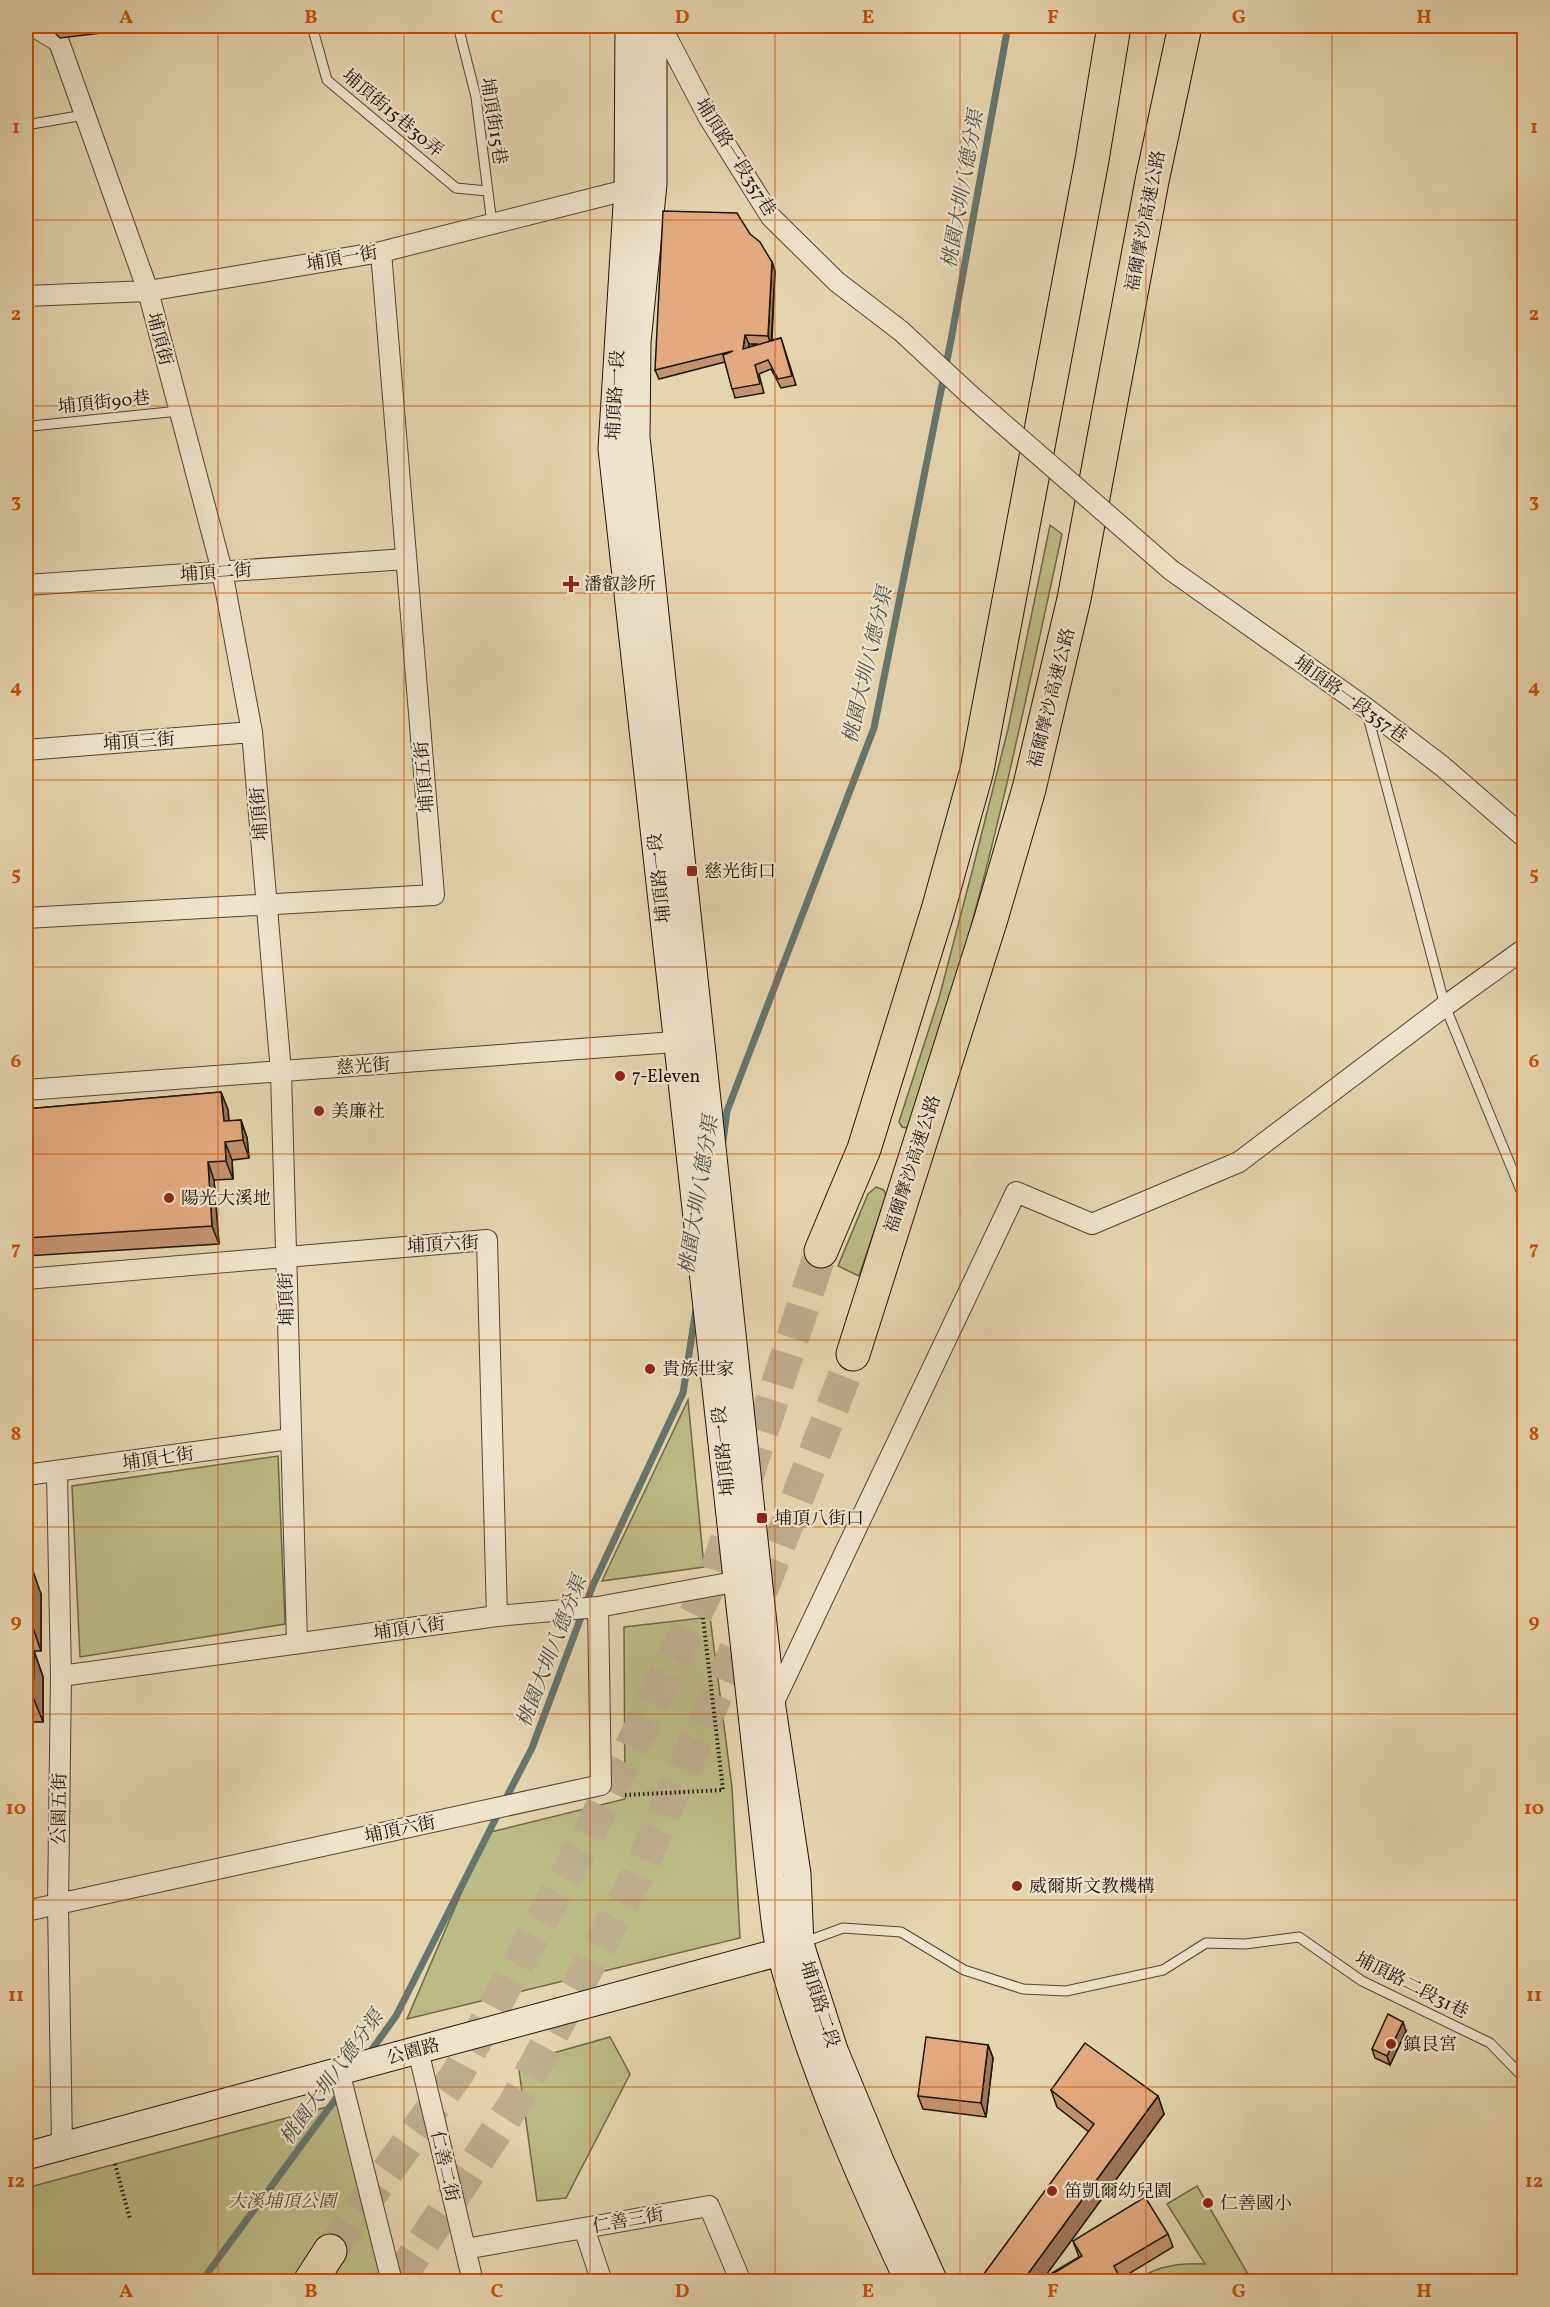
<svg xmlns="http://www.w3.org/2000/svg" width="1550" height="2307" font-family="Vollkorn,'Noto Serif TC',serif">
	<rect width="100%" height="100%" fill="#e5d5af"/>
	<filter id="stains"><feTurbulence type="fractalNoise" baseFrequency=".00333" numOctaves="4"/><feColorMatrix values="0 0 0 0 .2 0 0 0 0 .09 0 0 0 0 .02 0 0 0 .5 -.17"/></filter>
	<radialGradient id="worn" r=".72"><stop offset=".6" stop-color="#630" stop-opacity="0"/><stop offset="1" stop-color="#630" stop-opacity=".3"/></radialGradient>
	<path fill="#bbbb86" stroke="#6c6848" stroke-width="1.5" d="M1050 525 1062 534C1028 690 995 851 949 1003 937 1044 923 1084 910 1124L906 1128 902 1127 899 1122 939 998 973 868 1008 729Z
		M876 1187 884 1190 886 1196 859 1276 838 1266 868 1194Z
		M688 1400 704 1567 602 1581Z
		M278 1456 285 1624 80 1657 72 1486Z
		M710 1617 732 1788 740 1938 407 2019 487 1833 625 1799 624 1627Z
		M610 2037 630 2074 566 2198 537 2201 518 2063Z
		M342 2103 384 2281 26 2282V2188Z
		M1197 2186 1252 2281H1137C1155 2265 1182 2263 1205 2264L1167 2204Z"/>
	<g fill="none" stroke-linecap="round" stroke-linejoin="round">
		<path stroke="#66766c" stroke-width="7" d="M723 1141 727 1111 874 728 951 340 1008 26
			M504 1802 532 1748 593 1585 683 1393 696 1309
			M368 2055 396 2016 499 1812
			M201 2282 340 2093"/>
		<path stroke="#bdae8e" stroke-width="33" stroke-dasharray="33 16" stroke-linecap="butt" d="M330 2251 458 2073 587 1837 716 1572 821 1251
			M397 2282 515 2103 637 1876 759 1597 853 1354"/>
		<defs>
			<path id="lane" d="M312 26 327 80 456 188 487 191
				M458 26 476 97 492 224
				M26 125 84 115
				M32 426 179 411
				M1367 713 1445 1006 1524 1198
				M802 1943 843 1928 901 1932 964 1970 1023 1989 1066 1991 1163 1970 1206 1943 1245 1944 1299 1937 1362 1981 1490 2043 1524 2078"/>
			<path id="street" d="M33 26 59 42 148 291 222 571 252 732 281 1072 297 1643
				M654 26 666 36 709 118 771 217 837 282 901 331 970 395
				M26 296 148 291 381 252 638 187
				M1171 570 1366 708 1442 766 1524 837
				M26 585 406 559
				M26 750 252 732
				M26 918 434 895 381 252
				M26 1090 688 1041
				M26 1279 487 1240 497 1616
				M57 1473 61 1676 58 1905 62 2146
				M26 1475 290 1439
				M61 1676 497 1616 598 1607 750 1579
				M772 1706 1016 1192 1092 1224 1239 1162 1445 1006 1524 949
				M26 1911 601 1785 598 1607
				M418 2050 473 2282
				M339 2071 392 2282
				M584 2228 602 2282
				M465 2249 709 2206 741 2282"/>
			<path id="secondary" d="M629 26 628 189 612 449 771 1886C774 1908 775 1932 781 1954 811 2066 860 2177 909 2282
				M653 26V184L637 342 636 437 772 1708 797 1874 800 1944 834 2050 880 2161 934 2282
				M26 2156 780 1952 796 1946"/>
			<path id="highway" d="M821 1251 864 1149 938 910 977 770 1092 160 1114 26
				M853 1354 990 922 1029 789 1074 599 1152 181 1185 26
				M310 2282 330 2251"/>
		</defs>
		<use href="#lane" stroke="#504433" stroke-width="11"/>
		<use href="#street" stroke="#504433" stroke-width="22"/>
		<use href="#secondary" stroke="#1e140a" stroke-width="29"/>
		<use href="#highway" stroke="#1e140a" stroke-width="35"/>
		<path stroke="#1e140a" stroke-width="4" stroke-dasharray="1.5 3" stroke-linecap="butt" d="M625 1795 723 1790 703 1618
			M115 2164 130 2219"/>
		<use href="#lane" stroke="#eee4cb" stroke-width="9"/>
		<use href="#street" stroke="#eee4cb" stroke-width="20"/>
		<use href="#secondary" stroke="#eee4cb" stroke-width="27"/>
		<use href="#highway" stroke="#e5d5af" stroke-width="33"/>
		<defs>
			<path id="street-bridge" d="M970 395 1171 570"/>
		</defs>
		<use href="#street-bridge" stroke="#504433" stroke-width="22" stroke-linecap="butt"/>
		<use href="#street-bridge" stroke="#eee4cb" stroke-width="20"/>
	</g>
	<path fill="#c3926f" stroke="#1e140a" stroke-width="1.5" fill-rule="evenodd" d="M48 26H125L126 30 60 38Z
		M772 262 775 271 772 340 781 338 796 385 781 388 771 369 759 374 764 393 735 398 725 362 659 379 655 370ZM749 344H758L748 347Z
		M221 1092 228 1110 229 1121 241 1120 247 1138 249 1158 232 1160 233 1179 214 1180 219 1244 26 1256V1109Z
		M26 1568 41 1594V1651H34L43 1677V1722H26Z
		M1406 2031 1390 2065 1375 2058 1372 2049Z
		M988 2045 993 2058 986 2117 923 2109 918 2096Z
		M1051 2090 1158 2096 1164 2114 1042 2279 1079 2257 1073 2241 1168 2234 1173 2247 1120 2279 1121 2282H978L1089 2132 1057 2107Z"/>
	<path fill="#9f775a" stroke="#1e140a" stroke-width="1.5" d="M772 262 775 271 771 345 768 336Z
		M745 335 749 344 747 358 743 349Z
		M221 1092 228 1110 230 1139 224 1121Z
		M241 1120 247 1138 249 1158 243 1140Z
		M225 1142 232 1160 233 1179 226 1161Z
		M208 1162 214 1180 219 1244 212 1226Z
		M32 1568 41 1594V1651L32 1625Z
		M34 1651 43 1677V1722L33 1697Z
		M1403 2022 1406 2031 1390 2065 1387 2056Z
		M988 2045 993 2058 986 2117 981 2103Z
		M1158 2096 1164 2114 1041 2282H1022Z
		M1118 2274 1121 2282H1113L1112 2278Z"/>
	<path fill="#e3aa81" stroke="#1e140a" stroke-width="1.5" d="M663 211 737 213 750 234 760 242 772 262 768 336 745 335 743 349 781 338 792 376 778 379 768 360 755 365 760 384 732 389 723 355 733 351 655 370Z
		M221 1092 224 1121 241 1120 243 1140 225 1142 226 1161 208 1162 212 1226 26 1238V1109Z
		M26 1568H32V1625H26Z
		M26 1651H34L33 1697H26Z
		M1388 2014 1403 2022 1387 2056 1372 2049Z
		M926 2037 988 2045 981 2103 918 2096Z
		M1085 2043 1158 2096 1022 2282H978L1094 2124 1051 2090Z
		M1145 2197 1168 2234 1114 2266 1118 2274 1112 2278 1114 2282H1039L1082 2256 1073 2241Z"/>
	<path fill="none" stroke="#ca4f0c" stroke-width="1.5" stroke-opacity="0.55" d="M218 26V2282M404 26V2282M590 26V2282M775 26V2282M960 26V2282M1146 26V2282M1332 26V2282M26 220H1524M26 406H1524M26 593H1524M26 780H1524M26 967H1524M26 1154H1524M26 1340H1524M26 1527H1524M26 1714H1524M26 1900H1524M26 2087H1524"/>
	<g fill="#8f2418" stroke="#eee4cb" stroke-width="2">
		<path d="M568 575h6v6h6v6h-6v6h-6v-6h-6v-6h6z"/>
		<rect x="686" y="865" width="12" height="12" rx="3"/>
		<circle cx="620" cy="1076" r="6"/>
		<circle cx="319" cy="1111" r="6"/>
		<circle cx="169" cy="1198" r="6"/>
		<circle cx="650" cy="1369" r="6"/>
		<rect x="756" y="1512" width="12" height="12" rx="3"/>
		<circle cx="1017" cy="1886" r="6"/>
		<circle cx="1391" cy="2044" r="6"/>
		<circle cx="1052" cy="2191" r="6"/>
		<circle cx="1208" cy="2203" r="6"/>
	</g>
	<g text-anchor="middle" stroke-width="4.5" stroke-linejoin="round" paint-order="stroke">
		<g font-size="18" fill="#1e140a" stroke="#eee4cb">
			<text transform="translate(393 113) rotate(40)" y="6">埔頂街15巷30弄</text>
			<text transform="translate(494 121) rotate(81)" y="6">埔頂街15巷</text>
			<text transform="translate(736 157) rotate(58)" y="6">埔頂路一段357巷</text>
			<text transform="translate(1145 221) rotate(-79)" y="6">福爾摩沙高速公路</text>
			<text transform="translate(342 258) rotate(-10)" y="6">埔頂一街</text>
			<text transform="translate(160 339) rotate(75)" y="6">埔頂街</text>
			<text transform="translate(615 395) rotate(-87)" y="6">埔頂路一段</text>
			<text transform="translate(104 402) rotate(-6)" y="6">埔頂街90巷</text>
			<text transform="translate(216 572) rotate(-4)" y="6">埔頂二街</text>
			<text transform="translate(1051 698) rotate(-76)" y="6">福爾摩沙高速公路</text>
			<text transform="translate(1351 699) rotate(36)" y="6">埔頂路一段357巷</text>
			<text transform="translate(139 741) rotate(-4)" y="6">埔頂三街</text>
			<text transform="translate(424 777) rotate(-95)" y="6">埔頂五街</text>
			<text transform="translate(259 814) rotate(-95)" y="6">埔頂街</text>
			<text transform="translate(659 878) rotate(-96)" y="6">埔頂路一段</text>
			<text transform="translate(363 1066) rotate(-4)" y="6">慈光街</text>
			<text transform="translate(912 1164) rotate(-72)" y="6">福爾摩沙高速公路</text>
			<text transform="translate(443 1244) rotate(-3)" y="6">埔頂六街</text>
			<text transform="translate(286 1299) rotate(-92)" y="6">埔頂街</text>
			<text transform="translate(723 1451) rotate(-96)" y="6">埔頂路一段</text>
			<text transform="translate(158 1458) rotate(-8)" y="6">埔頂七街</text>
			<text transform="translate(409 1628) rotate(-8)" y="6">埔頂八街</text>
			<text transform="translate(59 1809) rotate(-89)" y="6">公園五街</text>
			<text transform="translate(400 1829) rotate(-12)" y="6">埔頂六街</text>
			<text transform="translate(1412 1985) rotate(27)" y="6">埔頂路二段31巷</text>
			<text transform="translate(820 2004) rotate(72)" y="6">埔頂路二段</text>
			<text transform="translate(413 2051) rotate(-15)" y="6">公園路</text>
			<text transform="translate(445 2166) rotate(77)" y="6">仁善二街</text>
			<text transform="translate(628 2220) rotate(-10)" y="6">仁善三街</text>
		</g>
		<g font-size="18" fill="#1e140a" stroke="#eee4cb" text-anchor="start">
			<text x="584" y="590">潘叡診所</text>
			<text x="704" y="877">慈光街口</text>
			<text x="632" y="1082">7-Eleven</text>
			<text x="331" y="1117">美廉社</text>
			<text x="181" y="1204">陽光大溪地</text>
			<text x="662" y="1375">貴族世家</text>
			<text x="774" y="1524">埔頂八街口</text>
			<text x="1029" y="1892">威爾斯文教機構</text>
			<text x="1403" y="2050">鎮艮宮</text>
			<text x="1064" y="2197">笛凱爾幼兒園</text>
			<text x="1220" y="2209">仁善國小</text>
		</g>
		<g font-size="18" font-style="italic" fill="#554e35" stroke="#eee4cb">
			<text x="282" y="2207">大溪埔頂公園</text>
		</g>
		<g font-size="20" font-style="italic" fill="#484d43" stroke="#eee4cb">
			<text transform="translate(962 189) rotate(-80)" y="7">桃園大圳八德分渠</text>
			<text transform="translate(867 665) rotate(-77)" y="7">桃園大圳八德分渠</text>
			<text transform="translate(698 1195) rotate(-81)" y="7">桃園大圳八德分渠</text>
			<text transform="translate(551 1651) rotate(-69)" y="7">桃園大圳八德分渠</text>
			<text transform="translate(331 2077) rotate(-54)" y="7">桃園大圳八德分渠</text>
		</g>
	</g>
	<rect width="1550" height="2307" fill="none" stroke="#e5d5af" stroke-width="66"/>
	<rect x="33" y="33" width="1484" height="2241" fill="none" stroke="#ca4f0c" stroke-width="2"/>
	<g font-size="20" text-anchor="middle" font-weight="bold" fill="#ca4f0c">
		<text x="126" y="23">A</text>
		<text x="311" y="23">B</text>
		<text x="497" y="23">C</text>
		<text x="682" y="23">D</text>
		<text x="868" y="23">E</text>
		<text x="1053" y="23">F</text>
		<text x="1239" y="23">G</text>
		<text x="1424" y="23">H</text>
		<text x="16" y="133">1</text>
		<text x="1534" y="133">1</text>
		<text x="16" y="320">2</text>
		<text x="1534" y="320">2</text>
		<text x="16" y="507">3</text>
		<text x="1534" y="507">3</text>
		<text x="16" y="693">4</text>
		<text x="1534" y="693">4</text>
		<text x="16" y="880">5</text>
		<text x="1534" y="880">5</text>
		<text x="16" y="1067">6</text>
		<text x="1534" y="1067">6</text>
		<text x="16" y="1254">7</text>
		<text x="1534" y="1254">7</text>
		<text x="16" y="1440">8</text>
		<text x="1534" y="1440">8</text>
		<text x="16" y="1627">9</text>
		<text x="1534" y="1627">9</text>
		<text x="16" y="1814">10</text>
		<text x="1534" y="1814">10</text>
		<text x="16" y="2001">11</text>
		<text x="1534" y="2001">11</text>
		<text x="16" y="2187">12</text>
		<text x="1534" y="2187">12</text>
		<text x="126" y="2297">A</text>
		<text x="311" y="2297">B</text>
		<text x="497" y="2297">C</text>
		<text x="682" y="2297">D</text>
		<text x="868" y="2297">E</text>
		<text x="1053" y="2297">F</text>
		<text x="1239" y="2297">G</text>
		<text x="1424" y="2297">H</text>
	</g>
	<rect width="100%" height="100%" filter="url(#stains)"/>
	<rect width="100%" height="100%" fill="url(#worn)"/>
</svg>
